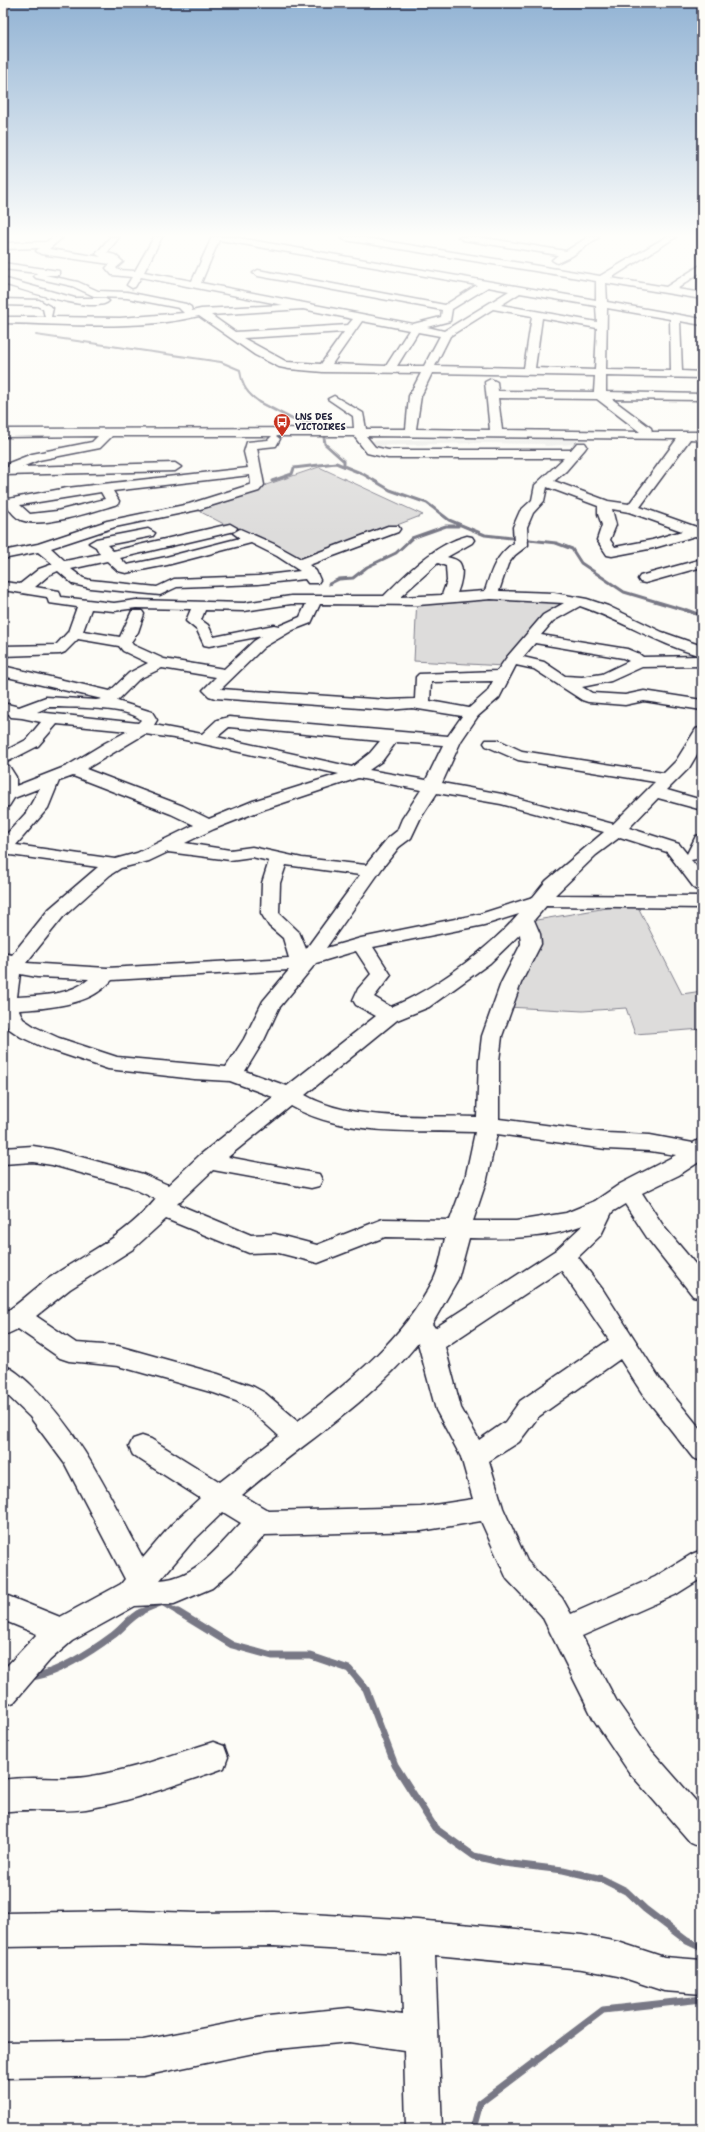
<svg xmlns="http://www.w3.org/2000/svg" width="705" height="2132" font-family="'Shantell Sans',sans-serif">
	<rect width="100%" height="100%" fill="#fdfcf7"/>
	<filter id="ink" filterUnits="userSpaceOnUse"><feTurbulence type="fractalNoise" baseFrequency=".025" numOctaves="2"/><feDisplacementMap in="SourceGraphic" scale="8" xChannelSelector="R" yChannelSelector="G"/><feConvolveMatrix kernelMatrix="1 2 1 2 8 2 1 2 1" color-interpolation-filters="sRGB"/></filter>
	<g filter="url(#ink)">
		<path fill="#ecece9" d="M402 440 565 439 576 440 574 444 545 446 544 444 478 443 365 446 364 441Z"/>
		<path fill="#dddcdb" stroke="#807f8b" d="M319 467 423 515 299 563 195 509Z
			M417 597 568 600 542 618 504 666 414 661Z
			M636 903 682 994 702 991V1029L635 1034 626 1008 583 1011 507 1007 525 922Z"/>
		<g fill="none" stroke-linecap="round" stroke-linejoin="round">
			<path stroke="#787885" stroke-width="2" d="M36 335 221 362 240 370C242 386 247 394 261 403"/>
			<path stroke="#787885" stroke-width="3" d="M259 402 292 419 322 425 325 444 344 461V466
				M272 481 292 474 294 468 336 463 363 474 390 490 427 503 449 520 485 535 556 543 572 549 581 563 624 592 688 611
				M329 584 339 579 353 578 367 567 396 553 412 538 446 526H458"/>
			<path stroke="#787885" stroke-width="3.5" d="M686 610 702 616"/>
			<path stroke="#787885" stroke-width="5.5" d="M138 1613 162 1603 179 1613"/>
			<path stroke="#787885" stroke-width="7" d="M178 1612 232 1645 272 1656H311L349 1669 366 1689 395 1765 435 1828 474 1856 504 1863 563 1870 602 1879 626 1891 645 1909 687 1941 702 1948
				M30 1677C55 1675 92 1651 112 1636 122 1629 130 1617 141 1612
				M473 2129 480 2103 603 2010 702 1999"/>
			<defs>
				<path id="minor" d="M53 237H63L49 249 101 257 96 254 110 237H119L107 253 115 255 123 262 116 268 118 270 135 271 154 237H162L144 272 192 281 212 237H233L596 300V281L345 240 340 237H360L600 276 666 237H676L611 278 666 287 702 264V271L677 289 702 293V299L606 283 607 302 702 319V325L680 321 682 371 702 372V378L606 376V392L702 394V400L612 399 651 428 652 432H702V440L690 439 640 507 702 529V538L695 536 654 548 612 556 607 555 597 540 602 525 598 514V506L547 487 544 501 533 513 527 527 528 545 515 555 508 564 499 591 554 593 587 599 608 606 662 632 702 646V656C659 645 621 620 580 606L553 621 541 635 627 649 639 654 643 657 702 656V666L642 667 611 681 582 687 592 693 625 695 644 691 702 700V710L644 701 625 705 588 702 582 700 534 669 516 665 499 698 478 716 461 741 442 783 502 794 613 824 655 782 518 760 486 746 484 743 486 740H498L522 751 664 773 676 761 696 729 702 727V746L689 768 667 790 702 800V810L658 798 629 828 679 844 687 854 696 836 702 835V858L691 860 702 873V891L695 889 667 852 620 837 596 855 555 895 702 896V908L546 906 534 920 540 934 541 944 521 983 502 1036 499 1061V1119L606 1133 650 1135 693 1143 702 1138V1160L679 1175 642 1193 664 1227 702 1272V1298L693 1296 648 1239 625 1204 612 1212 601 1235 578 1257 603 1290 660 1379 702 1431V1461L693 1458 642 1393 620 1359 538 1417 519 1442 489 1461 503 1508 527 1561 562 1598 571 1614 655 1577 692 1554 702 1550V1578L675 1595 582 1636 616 1700 651 1750 702 1808V1848L691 1843 629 1772 594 1720 542 1616 507 1579 481 1521 421 1531 265 1535 232 1571 212 1588 174 1604 135 1606 72 1641 50 1660 14 1702 3 1706V1670L37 1634 3 1620V1594L60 1617 121 1584 125 1579 65 1464 30 1417 3 1391V1365C14 1369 21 1376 30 1384 81 1432 110 1497 143 1558L172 1524 200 1498 133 1455 129 1447 133 1439 142 1436 151 1439 220 1482 279 1436 247 1407 236 1401 214 1393 118 1366 69 1361 60 1358 18 1329 3 1336V1314C21 1303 36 1286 54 1275 93 1249 125 1236 156 1199L128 1186 52 1165 33 1162 3 1164V1148L33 1146 52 1149 143 1174 168 1185 200 1155 273 1097 230 1081 194 1079 108 1069 45 1048 21 1037 8 1028 3 1019V953L12 955 49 909 98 867 3 854V838L26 813 40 788 14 798 9 806 3 807V765L9 766 16 777V786L67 766 105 743 128 731 57 724 38 746 3 764V752L26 740 41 722 22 718 11 717 9 714 3 713V703L19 707 46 697 96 700 102 699 3 676V666L110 691 129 673 148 663 123 651 119 646 78 639 65 652 60 654 3 656V646L56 645 68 632 77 607 49 603 47 597 3 590V582L20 584 39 569 53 564 38 552 3 559V551L38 544 107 521 189 504 249 485 251 484 250 475 113 491 119 501 118 504C94 511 44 529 21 520 15 517 11 512 8 507L3 508V500L67 488 248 468 244 452 247 442 268 440 272 436H112L100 448 39 460 22 467 175 463 181 467 175 471 4 475 3 467H8L9 463 32 454 92 442 98 436 3 437V429L354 428 353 416 328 399 334 396 363 413 366 429H406L409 396 421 373 323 372 289 369 279 367 255 355 199 316C138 331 66 324 3 323V317H45L43 309 37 306 3 305V299L39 300 53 308 51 317 120 318 184 313 179 308 127 298 96 297 72 286 36 278 34 276 37 273 3 269V263L59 271V275H45L78 282 98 291 127 292 186 304 191 307 192 311 201 309 283 305 141 277 135 287 132 288 127 285 132 277 112 275 106 268 110 264 41 254 36 251 39 248 3 249V243L46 242ZM219 240 477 285 445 305 258 270 253 273 258 276 442 310 441 317 413 324 201 283ZM488 287 509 291 444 331 427 327 450 321 452 309ZM520 293 596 306 597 322 501 305ZM607 308 670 319 671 371 606 370ZM303 309 353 319 348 325 235 332 211 315ZM493 309 532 316 524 368 435 366 450 336ZM542 318 597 328 595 370 535 368ZM362 321 409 330 386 366 332 364ZM344 332 321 364 287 362 243 338ZM418 332 440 336 424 366H397ZM432 373 595 376 594 392 498 391 497 382 491 379 485 382 490 430 416 429 421 396ZM498 398 597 399 640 432 502 430ZM276 436H354L367 453 388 458H564L535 485 532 500 520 511 513 527 514 543C496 555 491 571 485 591L457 593C460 586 465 569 459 562 456 559 450 558 447 557L472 543 474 540 472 537 467 536C435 544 407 573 384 596H291L244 603 136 600 114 603 61 597 59 591 35 587 49 575 58 571 73 584 90 588 160 595 177 587 258 584 305 579 308 583H318L320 580 316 571 309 565 398 532 400 529 398 526H388L301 559 274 544 240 529 233 533 240 538 166 557 127 565 120 558 235 531 237 528 230 524 113 551 107 545 153 536 155 533 148 529 96 539 89 543 96 547 100 554 65 561 51 548 115 527 197 510 259 491 264 485 257 448 276 446 280 439ZM366 436 677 439 629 504 608 501 554 481 566 471 585 449 587 446 585 443H577L571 450H388L375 447ZM101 492 105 499 57 511 30 514 20 505ZM612 509 629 512 682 531 652 540 615 547 610 540 616 525ZM251 543 277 556 300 571 258 576 174 579 157 587 90 580 83 578 71 569 107 561 118 571 126 573 167 565ZM438 563 446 566 447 581 442 595 400 597ZM491 599 564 603 543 615 507 657 497 671 419 674 416 677 415 699 388 700 221 689 264 647 293 630 311 623 320 604 418 605ZM291 604H306L300 617 279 626 274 625 214 637 208 625 201 620 205 610 244 611ZM136 608 191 609 186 621 197 630 204 645 209 646 262 636 254 641 224 669 164 659 133 645 131 642 138 632 144 614 142 611H132L120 637 83 631 91 609 114 611ZM535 643 623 658 629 661 602 674 582 677 565 676 544 662 523 657ZM162 668 216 677 203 690 209 696 215 698 388 710 412 708 462 716 448 736 229 717 217 720 202 734 154 725 157 720 152 712 117 701 139 679ZM493 681 487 692 469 708 430 701 431 682ZM48 707C69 708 128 706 141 720L138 723 37 712ZM229 727 380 741 370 753 352 767 217 737ZM145 734 181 739 339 774 253 801 209 819 183 806 86 769ZM396 742 443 745 426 780 369 770 382 761ZM73 776 171 814 194 825 137 853 115 859 16 845 48 808 59 781ZM358 778 421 790 402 819 397 831 387 839 366 865 302 858 252 847 230 850 185 843 214 829 265 809ZM437 793 501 804 604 832 546 881 533 897 480 914 361 938 326 948 383 867 399 847 411 838 420 819ZM168 852 230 860 252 857 269 861 262 883 261 913 269 926 283 938 289 958 107 968 26 963 63 917 110 875 121 868 149 861ZM286 865 360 875 306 949 299 932 279 913 280 883ZM519 914C489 949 434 990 391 1007L374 997 391 975 373 947 484 925ZM520 934 521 944 501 983 482 1036 479 1061 477 1117C423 1115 352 1122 305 1095L397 1020 429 1007 490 963ZM356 951 371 974 358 989 353 1000 356 1005 376 1016 287 1086 245 1071 264 1040 279 1008 316 963ZM289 970 263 1001 244 1039 226 1067 117 1057 59 1038 35 1027 23 1019 19 1010C41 1009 80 1005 98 992 103 989 108 984 112 980ZM20 974 37 977 89 979C71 995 39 996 17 997ZM291 1106C345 1137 415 1130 475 1132L465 1179 450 1220 383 1219 317 1245 275 1234 251 1235 177 1204 213 1170 311 1188 319 1186 322 1180 319 1174 228 1157ZM497 1134 606 1149 650 1151 676 1155 620 1184 595 1201 566 1213 516 1221H473L487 1179ZM166 1219 249 1253 275 1252 318 1263 385 1237 445 1238C442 1251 440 1266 434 1279 403 1339 351 1381 298 1421L265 1393 254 1387 218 1374 118 1346 76 1343 36 1316 70 1289 133 1249ZM583 1225 556 1250 435 1328 432 1324 458 1279 469 1238C506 1239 547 1239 583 1225ZM561 1270 609 1340 520 1401 505 1422 479 1440 461 1408 445 1347ZM418 1343 436 1410 461 1457 473 1499 421 1507 269 1511 242 1495C301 1444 368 1405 418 1343ZM223 1512 241 1523C218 1547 196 1578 160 1580L192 1542Z
					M458 237H478L566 251 588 237H599L572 256 557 263 552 260 558 255 463 240Z
					M3 278 75 298H104L109 301C97 315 21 289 3 284Z
					M702 559V567L645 583 640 582 638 579 640 576Z
					M213 1742 224 1746 228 1757 224 1768 213 1772C171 1786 129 1802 86 1809 58 1813 30 1807 3 1812V1780C30 1775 58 1781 86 1777 129 1771 171 1755 213 1742Z
					M132 1911 197 1913 274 1912 417 1920 582 1935 618 1942 664 1957 702 1960V1994L664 1991 618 1976 582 1969 435 1955 442 2129H406L404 2050 349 2042 268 2050 143 2076 3 2078V2042L143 2040 268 2016 349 2008 403 2015 401 1953 274 1946 197 1947 132 1945 3 1947V1913Z"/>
			</defs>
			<use href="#minor" stroke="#22223b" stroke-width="3"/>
			<use href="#minor" fill="#fdfcf7" fill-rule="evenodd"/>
		</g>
	</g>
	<linearGradient id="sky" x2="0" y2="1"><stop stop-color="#92b3d4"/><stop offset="0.44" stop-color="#fefefb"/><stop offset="1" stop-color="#fefefb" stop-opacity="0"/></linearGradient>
	<rect width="705" height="535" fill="url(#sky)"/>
	<defs>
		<symbol id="bus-pin" viewBox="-11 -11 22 30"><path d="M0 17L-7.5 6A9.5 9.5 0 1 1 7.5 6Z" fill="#c8321e" stroke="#fdfcf7"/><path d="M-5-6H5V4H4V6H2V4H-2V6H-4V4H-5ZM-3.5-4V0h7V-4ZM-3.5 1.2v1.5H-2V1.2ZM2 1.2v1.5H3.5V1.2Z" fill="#fff"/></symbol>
	</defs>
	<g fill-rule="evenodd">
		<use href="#bus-pin" x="272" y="412" width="20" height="27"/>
	</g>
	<g text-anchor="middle" stroke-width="3" stroke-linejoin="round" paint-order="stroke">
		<g font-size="9" font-weight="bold" fill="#22223b" stroke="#fdfcf7" text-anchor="start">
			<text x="295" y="420">LNS DES<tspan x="295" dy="10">VICTOIRES</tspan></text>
		</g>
	</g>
	<rect width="705" height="2132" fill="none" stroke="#fdfcf7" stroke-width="16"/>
	<rect x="8" y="8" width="689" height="2116" fill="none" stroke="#22223b" stroke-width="1.5" filter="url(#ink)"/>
</svg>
